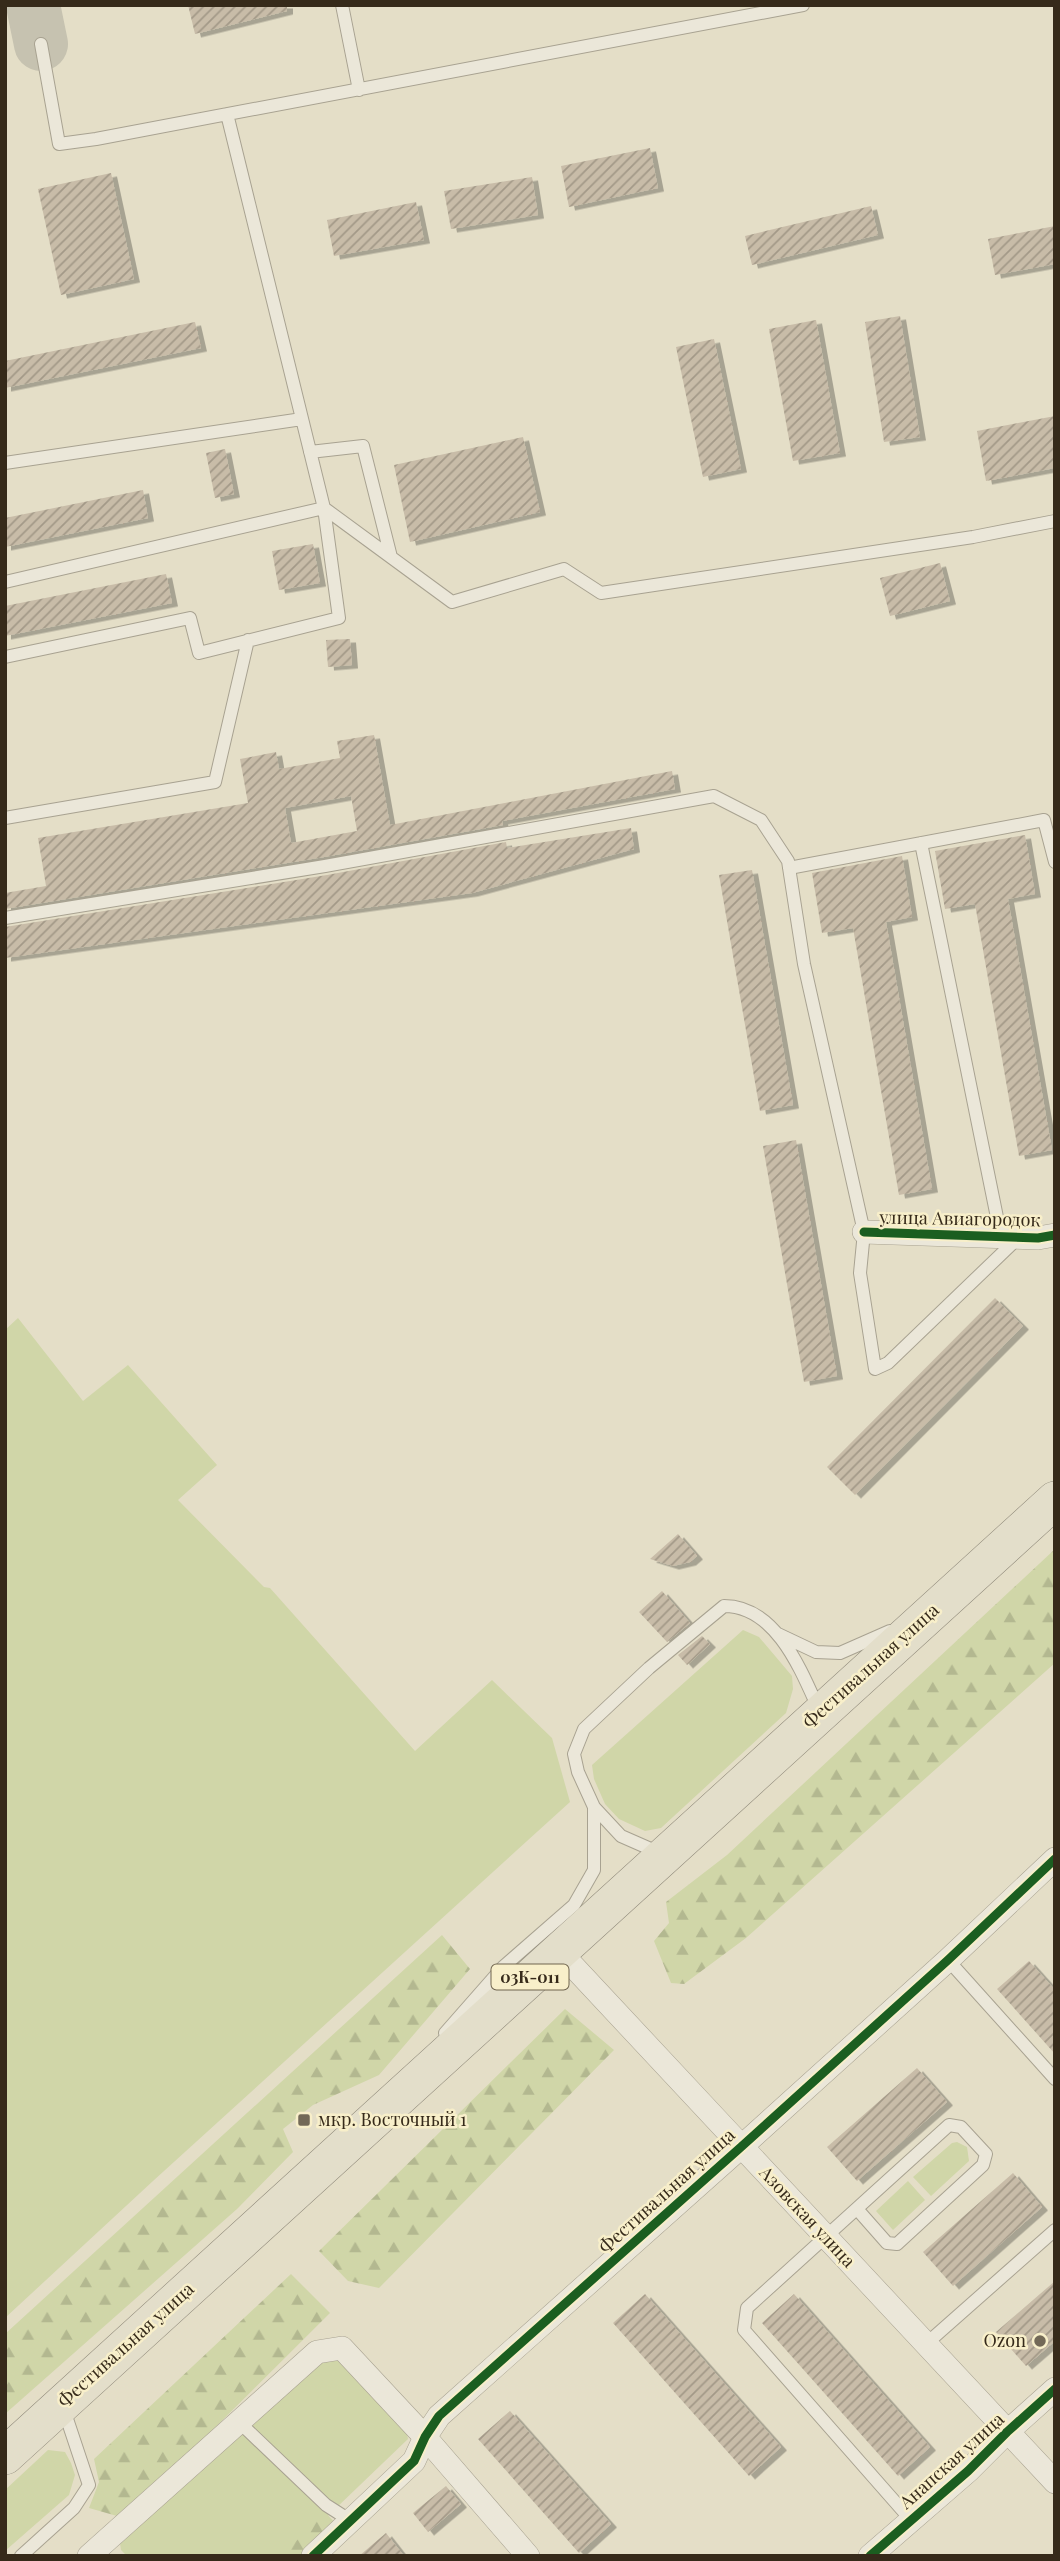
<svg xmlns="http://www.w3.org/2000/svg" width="1060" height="2561" font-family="'Playfair Display',serif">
	<defs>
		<pattern id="forest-firs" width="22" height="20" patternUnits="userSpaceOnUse" patternTransform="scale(1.75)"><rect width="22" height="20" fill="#d0d6a8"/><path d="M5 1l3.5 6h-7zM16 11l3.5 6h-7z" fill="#b3b890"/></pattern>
		<pattern id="building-hatch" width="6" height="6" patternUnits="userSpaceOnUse" patternTransform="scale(1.75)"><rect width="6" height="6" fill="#c8bca8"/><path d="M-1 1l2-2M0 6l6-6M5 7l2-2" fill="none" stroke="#a39988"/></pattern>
		<filter id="shadow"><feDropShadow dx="6" dy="3.5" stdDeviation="0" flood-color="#0004"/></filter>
	</defs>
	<rect width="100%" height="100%" fill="#e4dec7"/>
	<path fill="#d0d6a8" d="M18 1318 83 1401 128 1365 217 1465 178 1500 264 1587 270 1588 415 1751 492 1680 552 1738 570 1802 153 2181 5 2318V1330Z
		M743 1630 759 1637 792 1676 793 1689 786 1713 661 1828 645 1831 619 1819 605 1804 594 1779 592 1765Z
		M957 2142 967 2147 969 2161 931 2196 913 2177 952 2143Z
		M908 2181 925 2200 893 2230 876 2211Z
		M321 2356H342L405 2425 408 2439 286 2556H127L121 2550 119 2536Z
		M48 2450 65 2452 71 2463 75 2475 69 2495 5 2551V2490Z"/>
	<path fill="url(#forest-firs)" d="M1055 1549V1663L746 1938 684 1984 671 1983 654 1941 669 1923 666 1902 727 1855Z
		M442 1935 470 1969 379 2075 313 2105 283 2129 293 2152 237 2209 5 2414V2334Z
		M565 2009 614 2050 379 2288 348 2281 319 2251Z
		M291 2274 330 2313 124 2518 89 2508 99 2482 94 2459Z
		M325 2512 338 2526 307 2556H281Z"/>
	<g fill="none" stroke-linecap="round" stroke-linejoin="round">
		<path stroke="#c6c2b0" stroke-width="54" d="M33 5 41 44"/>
	</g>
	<path fill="url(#building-hatch)" fill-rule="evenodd" filter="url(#shadow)" d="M188 5H287V11L195 34Z
		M650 148 658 188 569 207 561 166Z
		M111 173 134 279 61 295 38 189Z
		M532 177 538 215 451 229 444 191Z
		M416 202 424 240 334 256 327 220Z
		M871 206 878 235 752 265 745 236Z
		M1055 226V264L995 275 988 239Z
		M900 316 920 437 884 442 865 322Z
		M816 320 840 453 793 461 769 329Z
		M195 322 201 348 5 388V361Z
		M714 339 741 469 703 477 676 347Z
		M1055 416V468L986 481 977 431Z
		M523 437 540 512 410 542 394 465Z
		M225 449 234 494 215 498 206 453Z
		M143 490 148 518 5 547V518Z
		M313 544 320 583 279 590 272 551Z
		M940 563 950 601 890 616 880 578Z
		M166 574 172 603 5 636V606Z
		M350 639 352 665 328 667 326 640Z
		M374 735 390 825 672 771 675 789 502 821 503 825 324 857 5 909V893L46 886 38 838 248 803 240 759 276 752 279 769 340 758 337 741ZM351 796 357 831 291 843 285 808Z
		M631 828 634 849 472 893 5 958V927L327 875 506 842 507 848Z
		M1025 835 1035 894 1008 899 1052 1150 1019 1156 975 904 945 909 935 851Z
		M902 856 912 917 886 922 932 1189 899 1195 853 928 822 933 812 873Z
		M752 870 793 1105 760 1111 719 875Z
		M796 1140 837 1376 804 1382 763 1146Z
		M995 1298 1023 1326 855 1495 827 1467Z
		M678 1534 697 1556 690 1562 673 1566 650 1559Z
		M662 1591 690 1623 667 1642 639 1612Z
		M702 1636 710 1644 687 1665 678 1655Z
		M1029 1961 1055 1990V2054L997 1989Z
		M917 2068 947 2102 857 2181 827 2147Z
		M1013 2173 1042 2207 953 2286 923 2252Z
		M1055 2281V2341L1026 2366 996 2332Z
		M645 2294 781 2447 749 2476 613 2323Z
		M794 2294 930 2447 898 2476 762 2323Z
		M510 2411 611 2524 579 2553 478 2439Z
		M446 2486 461 2504 428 2532 413 2513Z
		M386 2533 404 2556H359Z"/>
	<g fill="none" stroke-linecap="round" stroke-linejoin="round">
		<defs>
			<path id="service" d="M342 5 359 90
				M41 44 59 144 96 139 803 5
				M310 452 363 446 391 557
				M5 463 302 419
				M5 582 324 508 452 602 564 569 601 593 973 537 1055 521
				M5 657 190 618 199 653 339 618 324 508 227 114
				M5 818 215 782 248 640
				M921 843 1001 1237
				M789 868 1044 820 1055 862
				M5 918 325 866 714 796 761 820 788 861 804 964 864 1232 860 1273 875 1369 888 1363 1018 1238
				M778 1634 816 1652 840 1653 890 1631
				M594 1807 621 1836 662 1854
				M948 1960 1055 2079
				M445 2033 503 1967 574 1905 594 1870V1807L578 1772 574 1754 584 1729 649 1668 724 1606C776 1606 801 1670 819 1710
				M857 2209 887 2243 897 2244 983 2165 986 2154 961 2127 949 2125 747 2308 744 2330 911 2520
				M926 2344 1055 2230
				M239 2422 326 2505 351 2521
				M21 2556 74 2508 89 2485 63 2407"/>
			<path id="minor" d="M864 1232 1038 1238 1055 1235
				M559 1951 1055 2482
				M89 2556 317 2352 342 2348 425 2437 528 2556
				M313 2556 414 2461 425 2437 439 2416 741 2147 948 1960 1055 1859
				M870 2556 968 2471 1007 2432 1055 2389"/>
			<path id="primary" d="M5 2456 1055 1500"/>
		</defs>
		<use href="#service" stroke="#a8a291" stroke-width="14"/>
		<use href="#minor" stroke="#a8a291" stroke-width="24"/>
		<use href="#primary" stroke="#8d8778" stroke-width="38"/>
		<use href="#service" stroke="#ebe7d9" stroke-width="12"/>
		<use href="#minor" stroke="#ebe7d9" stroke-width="23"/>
		<use href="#primary" stroke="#e3deca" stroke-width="37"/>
		<defs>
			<path id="cycleway" d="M864 1232 1038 1238 1055 1235
				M313 2556 414 2461 425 2437 439 2416 741 2147 948 1960 1055 1859
				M870 2556 968 2471 1007 2432 1055 2389"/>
		</defs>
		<use href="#cycleway" stroke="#f8efca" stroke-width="13"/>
		<use href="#cycleway" stroke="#1b5e20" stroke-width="9"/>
	</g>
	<g fill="#736957" stroke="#f8efca" stroke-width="2.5">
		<rect x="297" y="2113" width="14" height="14" rx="3.5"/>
		<circle cx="1040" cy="2341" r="7"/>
	</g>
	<g text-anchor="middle" stroke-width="5" stroke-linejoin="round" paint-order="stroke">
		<rect fill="#f8efca" stroke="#70654f" stroke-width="2" x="491.5" y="1964.5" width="77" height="25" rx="5"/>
		<g font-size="16" font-weight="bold" fill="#362a1a">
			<text x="530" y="1983">03К-011</text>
		</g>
		<g font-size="18" fill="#362a1a" stroke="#f8efca">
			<text transform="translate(960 1219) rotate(1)" y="6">улица Авиагородок</text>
			<text transform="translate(871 1666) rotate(-42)" y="6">Фестивальная улица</text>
			<text transform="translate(667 2191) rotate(-42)" y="6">Фестивальная улица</text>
			<text transform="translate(807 2217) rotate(47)" y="6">Азовская улица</text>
			<text transform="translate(126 2345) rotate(-42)" y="6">Фестивальная улица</text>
			<text transform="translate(952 2461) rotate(-42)" y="6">Анапская улица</text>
		</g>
		<g font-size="18" fill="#362a1a" stroke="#f8efca" text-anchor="start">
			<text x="318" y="2126">мкр. Восточный 1</text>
			<text x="1026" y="2347" text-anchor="end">Ozon</text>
		</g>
	</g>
	<rect width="1060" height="2561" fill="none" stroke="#362a1a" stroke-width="14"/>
</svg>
